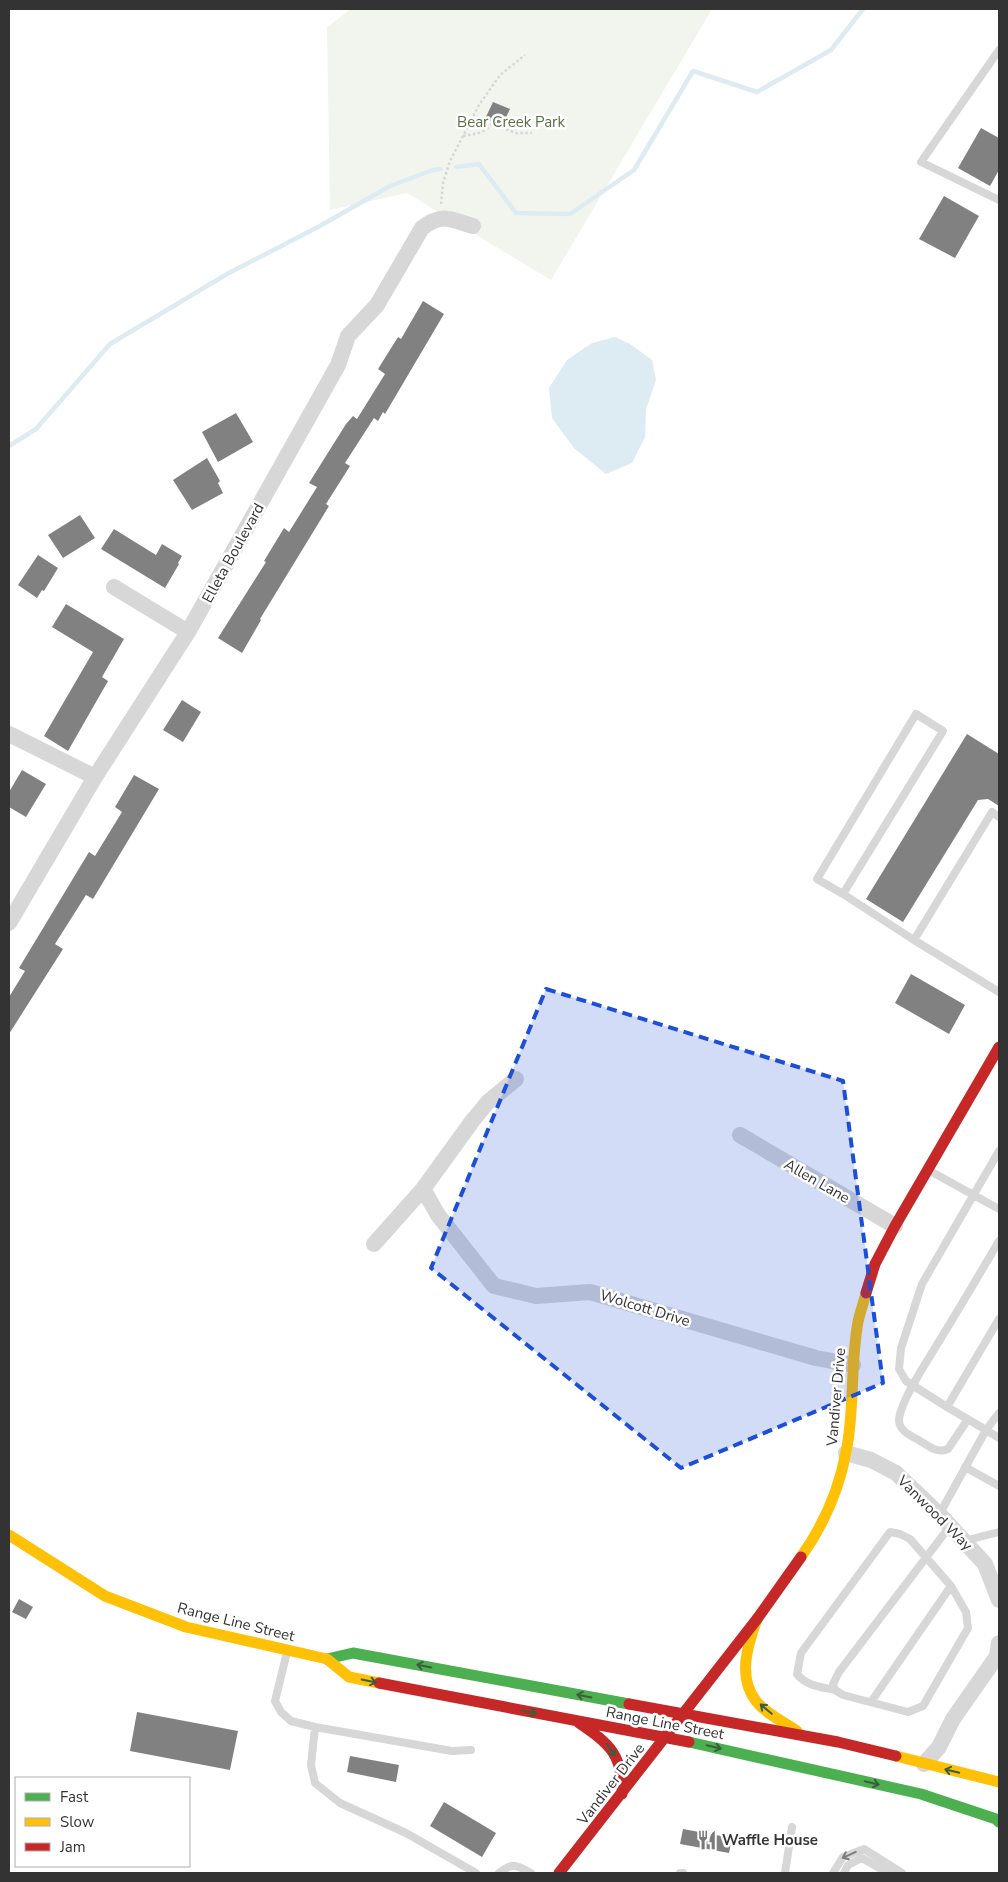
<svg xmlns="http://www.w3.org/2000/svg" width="1008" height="1882" font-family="'Nunito Sans',sans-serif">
	<rect width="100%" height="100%" fill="#fff"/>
	<path fill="#f1f5ed" d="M351 9H712L551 280 407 193 330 210 327 27Z"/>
	<path fill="#ddebf3" d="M615 337 630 344 652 360 656 380 646 409 645 437 632 463 606 474 574 448 552 418 549 388 567 360 592 343Z"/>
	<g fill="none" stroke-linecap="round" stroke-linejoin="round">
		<path stroke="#ddebf3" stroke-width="4.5" d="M456 167 479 164 516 213 570 214 634 170 693 71 757 92 831 50 863 9
			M9 446 36 429 110 344 227 274 318 227 390 186 433 170 440 169"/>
	</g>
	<path fill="#818181" d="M493 102 510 109 502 126 485 119Z
		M981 128 999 138V170L990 186 958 168Z
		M944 196 979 216 955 258 919 239Z
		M423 301 444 314 385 414 383 412 378 421 374 418 345 463 350 466 326 504 329 506 260 619 261 620 242 653 218 638 266 562 264 561 284 528 289 532 317 487 309 483 346 424 353 416 357 419 385 374 378 369 398 337 401 339Z
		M236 413 253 442 218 462 202 432Z
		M207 458 220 481 218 483 223 493 192 510 173 480Z
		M80 515 95 538 63 558 48 535Z
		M114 529 156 555 162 544 182 556 178 563 179 564 165 588 101 549Z
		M38 555 58 568 44 591 42 590 37 598 18 585Z
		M66 604 124 639 102 677 108 681 68 751 44 736 93 652 52 627Z
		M182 700 201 712 183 742 163 730Z
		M967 734 999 754V806L988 799 978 800 903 922 866 899Z
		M22 770 46 784 26 817 9 807V792Z
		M134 775 159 789 93 899 86 895 55 944 63 949 9 1034V997L25 971 19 968 89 852 95 856 122 812 115 807Z
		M911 974 965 1005 949 1034 895 1003Z
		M19 1599 33 1607 26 1619 12 1612Z
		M137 1712 238 1731 230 1770 130 1751Z
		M350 1756 399 1765 396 1782 347 1772Z
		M444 1802 496 1833 482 1857 430 1826Z
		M683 1829 732 1838 729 1853 680 1844Z"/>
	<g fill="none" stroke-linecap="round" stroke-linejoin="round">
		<path stroke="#d6d6d6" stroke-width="2.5" stroke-dasharray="2.5 2.5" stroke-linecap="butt" d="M492 124 516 133H532
			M463 136C475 134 486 133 493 122
			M441 204 443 183 450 161 479 105 500 75 525 55"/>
		<path stroke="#d7d7d7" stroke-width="8" d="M999 50 921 162 999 200
			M999 817 992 812 914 940 999 992
			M843 894 817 879 916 714 943 731 843 894 914 940
			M930 1171 999 1209
			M947 1407 906 1381 899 1369 901 1348 922 1284 999 1151
			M999 1413 986 1430 999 1438
			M968 1419 948 1449C937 1454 929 1446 920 1441 912 1436 900 1432 899 1421 899 1403 928 1360 938 1343 959 1309 979 1275 999 1241
			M965 1467 999 1486
			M939 1515 986 1430 947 1407 999 1319
			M964 1541 999 1532
			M287 1652 275 1701 281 1712 291 1721 315 1727 452 1751 471 1750
			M835 1690C822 1687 806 1686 797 1674L801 1653 890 1532 900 1534 910 1539 951 1586 966 1612 968 1628 923 1706 908 1712 843 1695 835 1690 833 1684 839 1672 950 1526
			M871 1702 951 1586
			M315 1727 311 1765 315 1783 340 1803 406 1833 476 1873
			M499 1873C513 1862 516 1865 531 1873
			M680 1873H683
			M785 1873 792 1827
			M833 1873 843 1857 864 1849 902 1873
			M844 1873 848 1865 862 1858 888 1873"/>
		<path stroke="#d7d7d7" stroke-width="16" d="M114 587 188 632
			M9 734 95 777
			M9 923 95 777 188 632 338 365 348 336 377 305 422 228C442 212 451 220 473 226
			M740 1135 895 1226
			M423 1189 438 1215 494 1286 536 1296 590 1292 816 1358 853 1365
			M374 1244 423 1189 473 1120 488 1102 516 1079
			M846 1453 871 1460 896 1473 942 1517 985 1564 999 1600
			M924 1764 939 1747 953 1719 997 1656 999 1643"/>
		<path stroke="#4caf50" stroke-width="11" d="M327 1659 353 1653 629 1704
			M689 1742 921 1794 999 1820
			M996 1819 999 1822"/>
		<path stroke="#ffc107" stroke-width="11" d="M9 1535 105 1596 186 1627 327 1659 349 1677 379 1683
			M801 1557C823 1526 839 1490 846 1452 855 1410 850 1365 858 1322 860 1312 864 1302 866 1293
			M757 1619C748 1644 737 1677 756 1701 766 1714 784 1722 797 1731
			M896 1756 999 1782"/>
		<path stroke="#c62828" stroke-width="11" d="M866 1293 875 1264 895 1226 999 1047
			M379 1683 689 1742
			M629 1704 838 1742 896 1756
			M579 1723C610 1744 623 1755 622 1794
			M559 1873 757 1619 801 1557"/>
	</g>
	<defs><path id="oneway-shaft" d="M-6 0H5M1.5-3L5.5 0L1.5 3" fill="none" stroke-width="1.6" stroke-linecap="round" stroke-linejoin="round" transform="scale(1.25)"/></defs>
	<g stroke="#3c5e3d">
		<use href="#oneway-shaft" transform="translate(424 1666) rotate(-169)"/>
		<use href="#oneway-shaft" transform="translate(369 1681) rotate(12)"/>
		<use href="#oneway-shaft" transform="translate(584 1696) rotate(-169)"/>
		<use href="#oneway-shaft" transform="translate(766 1709) rotate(-140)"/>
		<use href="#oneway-shaft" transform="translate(529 1712) rotate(10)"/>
		<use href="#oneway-shaft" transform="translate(714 1747) rotate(13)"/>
		<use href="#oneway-shaft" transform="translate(611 1750) rotate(54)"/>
		<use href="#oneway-shaft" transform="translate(952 1771) rotate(-166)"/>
		<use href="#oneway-shaft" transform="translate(872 1783) rotate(13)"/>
	</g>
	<use stroke="#7d7d7d" href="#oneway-shaft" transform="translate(849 1855) rotate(156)"/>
	<path fill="#1d4ed8" fill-opacity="0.2" stroke="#1d4ed8" stroke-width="4" stroke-dasharray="10 6" stroke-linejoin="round" d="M546 989 843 1081 883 1383 681 1468 431 1268Z"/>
	<defs>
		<symbol id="restaurant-bare" viewBox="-9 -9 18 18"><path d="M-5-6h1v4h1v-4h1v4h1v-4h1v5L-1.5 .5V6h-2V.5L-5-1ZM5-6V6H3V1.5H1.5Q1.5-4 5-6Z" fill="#7a7a7a" stroke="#fff" stroke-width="2.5" paint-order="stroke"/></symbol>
	</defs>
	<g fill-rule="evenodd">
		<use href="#restaurant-bare" x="693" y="1826" width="28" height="28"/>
	</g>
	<g text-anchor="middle" stroke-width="5" stroke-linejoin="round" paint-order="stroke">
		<g font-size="15" fill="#56703f" stroke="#fff">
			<text x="511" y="127">Bear Creek Park</text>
		</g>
		<g font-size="15" fill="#333" stroke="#fff">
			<text transform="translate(233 553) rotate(-61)" y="5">Elleta Boulevard</text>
			<text transform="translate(817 1181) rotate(30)" y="5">Allen Lane</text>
			<text transform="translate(645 1308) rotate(17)" y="5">Wolcott Drive</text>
			<text transform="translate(836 1397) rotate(-85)" y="5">Vandiver Drive</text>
			<text transform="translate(935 1513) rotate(45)" y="5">Vanwood Way</text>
			<text transform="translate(236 1622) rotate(14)" y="5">Range Line Street</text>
			<text transform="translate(665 1723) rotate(11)" y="5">Range Line Street</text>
			<text transform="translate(611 1784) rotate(-52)" y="5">Vandiver Drive</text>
		</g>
		<g font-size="15" font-weight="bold" fill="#333" stroke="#fff" text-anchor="start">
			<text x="722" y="1845">Waffle House</text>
		</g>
	</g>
	<rect width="1008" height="1882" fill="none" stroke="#333333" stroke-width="20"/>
	<rect x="15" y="1777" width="175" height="90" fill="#ffffff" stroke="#adadad"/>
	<rect x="25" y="1793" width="25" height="8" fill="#4caf50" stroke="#adadad"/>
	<text x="60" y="1802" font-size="15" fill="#333333">Fast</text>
	<rect x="25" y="1818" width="25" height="8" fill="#ffc107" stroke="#adadad"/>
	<text x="60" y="1827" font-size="15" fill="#333333">Slow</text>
	<rect x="25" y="1843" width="25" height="8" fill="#c62828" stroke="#adadad"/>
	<text x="60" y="1852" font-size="15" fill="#333333">Jam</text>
</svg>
